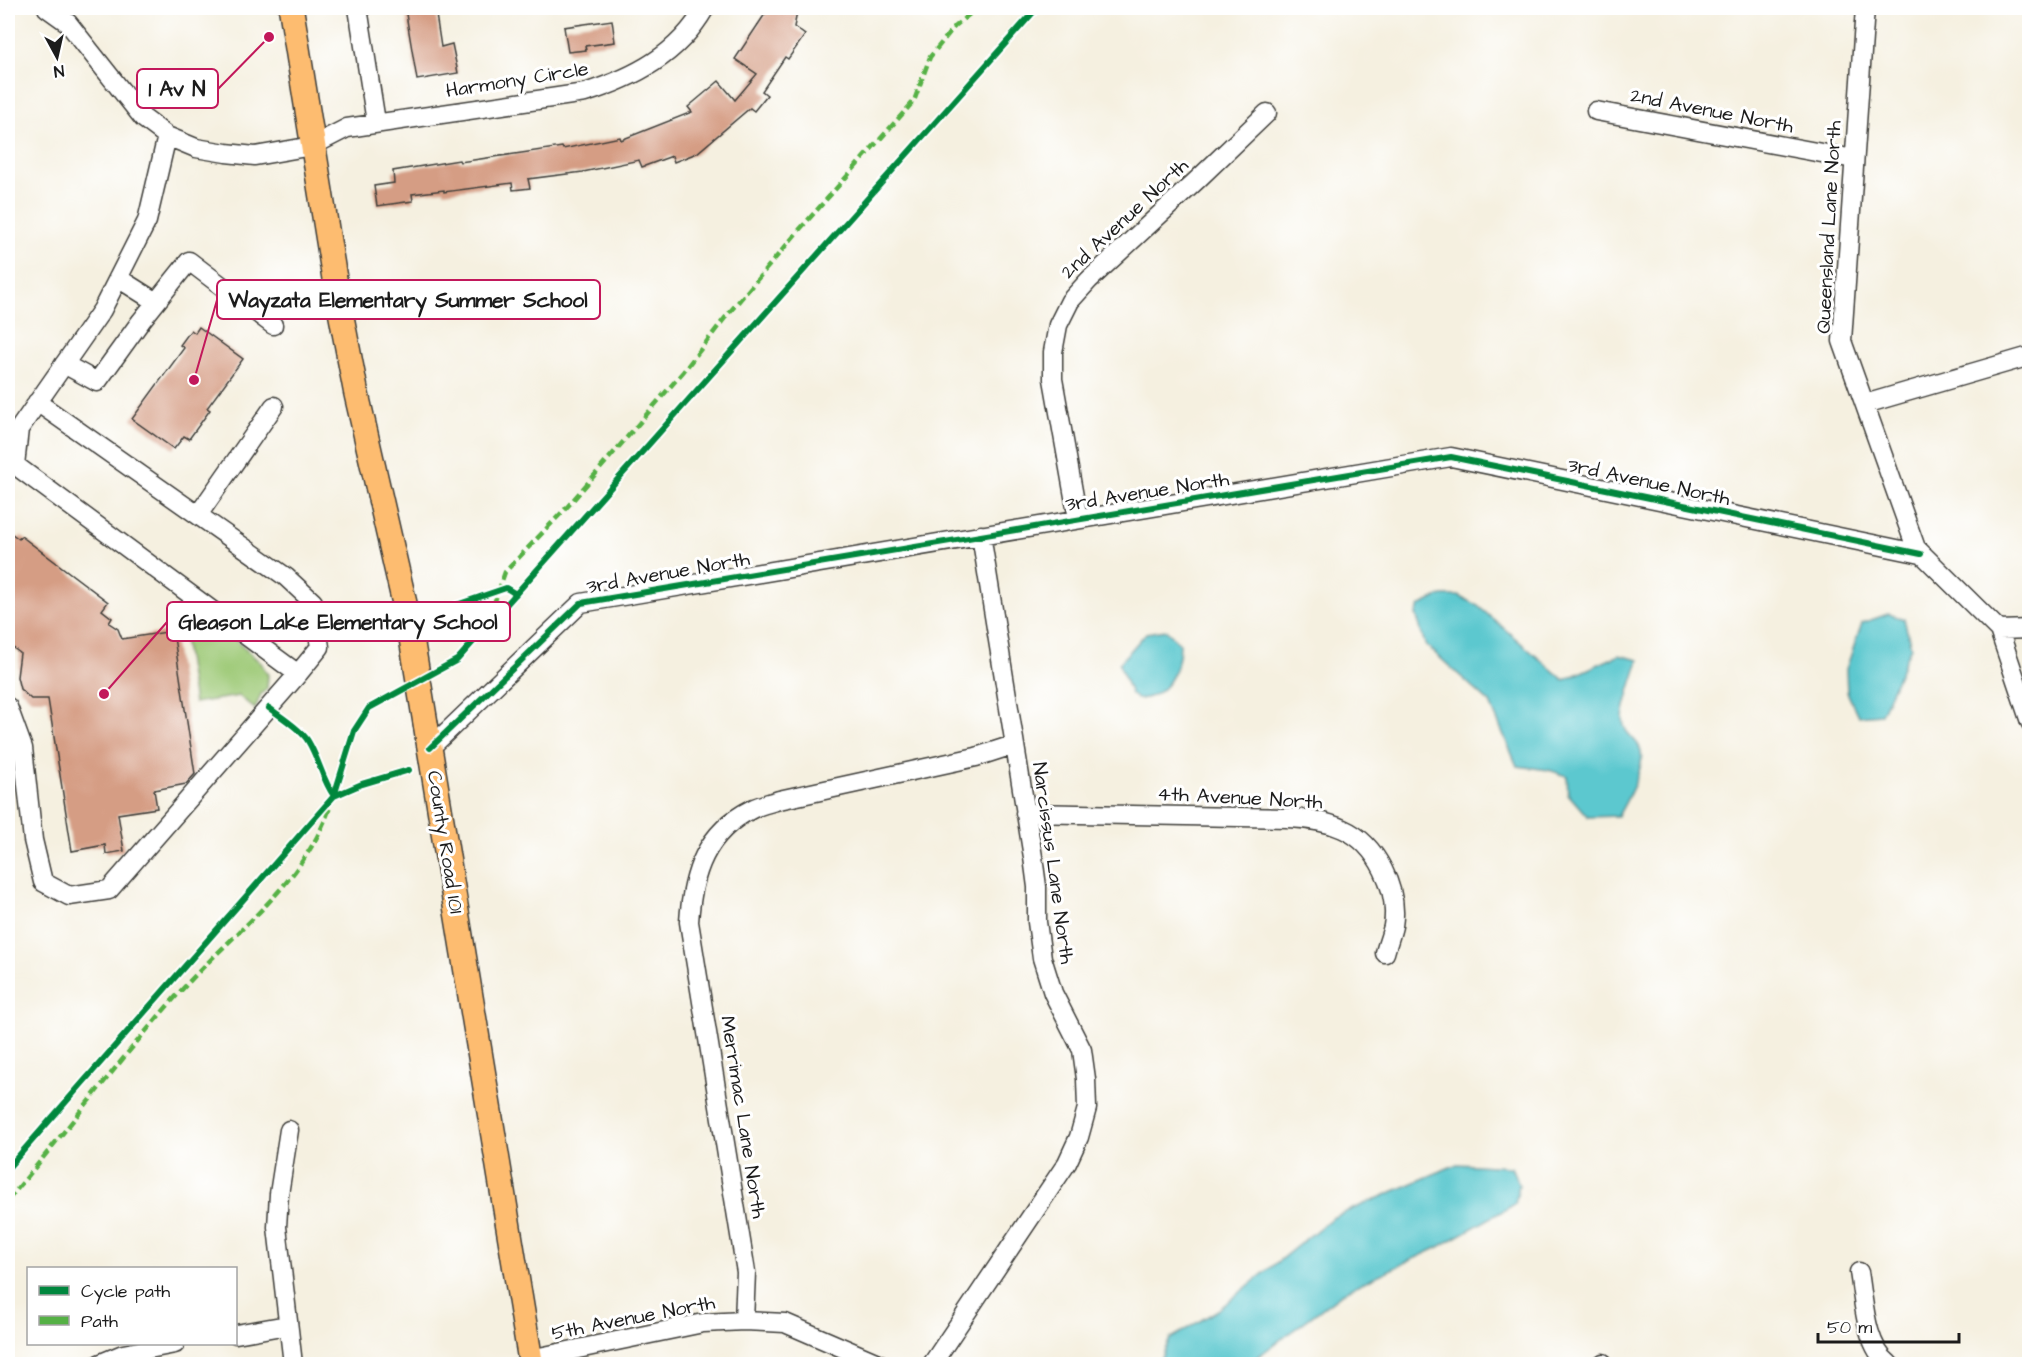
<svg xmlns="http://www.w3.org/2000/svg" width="2037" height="1372" font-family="'Architects Daughter',sans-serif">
	<rect width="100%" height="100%" fill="#fff"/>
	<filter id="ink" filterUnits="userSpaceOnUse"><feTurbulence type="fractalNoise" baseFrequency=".0167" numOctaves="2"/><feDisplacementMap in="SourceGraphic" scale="12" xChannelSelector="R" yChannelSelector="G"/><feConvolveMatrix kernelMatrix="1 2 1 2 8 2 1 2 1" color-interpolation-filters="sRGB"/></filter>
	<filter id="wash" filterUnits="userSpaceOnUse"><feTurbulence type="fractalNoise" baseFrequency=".008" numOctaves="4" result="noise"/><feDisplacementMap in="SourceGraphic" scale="24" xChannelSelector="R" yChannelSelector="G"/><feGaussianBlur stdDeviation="1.35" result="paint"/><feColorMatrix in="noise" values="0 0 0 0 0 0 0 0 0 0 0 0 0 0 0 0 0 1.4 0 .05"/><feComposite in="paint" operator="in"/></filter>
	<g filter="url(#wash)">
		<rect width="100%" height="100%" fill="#f5f0e0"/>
		<path fill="#9dc976" stroke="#5c7249" stroke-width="1.5" d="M226 632 261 663 268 675 267 689 261 694 255 709 239 696 194 703 184 638Z"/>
		<path fill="#5bc8cf" stroke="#3c7276" stroke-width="1.5" d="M1439 596H1459L1478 606 1564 680 1619 655 1639 660C1635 674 1623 706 1623 719 1623 733 1633 736 1639 746 1649 763 1627 800 1618 816L1588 817 1568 794 1567 776 1549 770 1517 766 1490 703 1425 644 1416 614 1420 606Z
			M1888 614 1904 619 1911 647 1881 714 1858 716 1847 692 1846 669 1862 623Z
			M1166 630 1180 644C1180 671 1166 698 1137 699L1131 694 1119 664 1146 633Z
			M1457 1164 1511 1167 1519 1185 1515 1204 1439 1247 1347 1290 1248 1364H1158L1170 1339 1218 1310 1332 1218Z"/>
		<g id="blocks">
			<path fill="#d59d84" d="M405 8H435L441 47 452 44 458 73 417 80Z
				M769 8H798L794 27 805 35 788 59 785 57 762 91 767 95 754 111 750 108 697 153 674 162 672 156 642 167 639 160 583 172 528 179 530 188 513 190 512 183 444 192V190L412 194 413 201 377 206 374 186 394 183 393 171 459 160 460 162 562 147 563 149 620 137 621 140 692 112 688 107 719 81 735 100 757 74 735 59Z
				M612 20 615 42 585 46 586 50 568 52 564 27Z
				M199 327 243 359 207 408 210 410 189 439 184 436 174 449 132 419 184 348 180 345 191 330 195 333Z
				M8 531 19 539 21 536 108 602 102 610 112 618 109 623 118 629 122 639 173 631 195 774 186 784 154 790 157 808 118 814 124 851 106 854 105 845 72 851 48 699H31L20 689 17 677 20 653 8 644Z"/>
		</g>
	</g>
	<g filter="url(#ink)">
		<use href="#blocks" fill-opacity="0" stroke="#3d3c39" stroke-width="1.5"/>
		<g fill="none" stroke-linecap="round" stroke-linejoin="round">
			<defs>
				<path id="minor" d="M47 8 68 23 143 118 167 136 196 148 226 153 255 156 312 146 347 128 585 93C635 77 678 55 705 8
					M358 8 376 122
					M1865 8 1842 341 1916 548 1999 630 2030 722
					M1596 111 1854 159
					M167 136 147 221 102 310 19 429 15 465 298 674
					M118 278 156 302
					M64 364 97 382 141 321 189 261 273 325
					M1865 404 2030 356
					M198 515 274 406
					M1078 519 1053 379V352L1058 325 1070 301 1089 280 1197 180 1267 113
					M1999 630 2030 629
					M8 707 23 748 33 840 43 882 69 896 109 890 298 674 320 647 313 602 286 577 37 402
					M430 748 581 603 1451 457 1921 554
					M1025 813 1288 818C1308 819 1325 821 1343 829 1377 844 1399 890 1393 926 1391 935 1387 945 1385 953
					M289 1130 279 1194 277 1227 293 1364
					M1859 1272C1864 1301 1865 1346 1889 1364
					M744 1321 746 1272 689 922C692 873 706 832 752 809 760 805 770 803 779 800L976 757 1013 745
					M236 1334 287 1325
					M530 1359 703 1323 744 1321 785 1323 880 1364
					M99 1364 123 1354 175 1344
					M932 1364 1067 1163 1079 1137 1087 1108 1086 1079 1082 1050 1053 993 1042 958 1037 922V887L1033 857 981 535
					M1602 1364 1603 1363"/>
				<path id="major" d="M291 8 336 288 356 392 409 623 531 1364"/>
			</defs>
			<use href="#minor" stroke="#3d3c39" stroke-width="21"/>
			<use href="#major" stroke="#3d3c39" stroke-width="27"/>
			<use href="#minor" stroke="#fff" stroke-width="18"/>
			<use href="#major" stroke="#fdbc70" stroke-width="24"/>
			<path stroke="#55b145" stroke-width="4.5" stroke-dasharray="9 4.5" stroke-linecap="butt" d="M489 618 505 572 568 506 683 372 728 314 800 229 914 101 930 57 955 26 977 8
				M8 1200C69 1128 125 1052 188 983 240 927 304 882 330 807"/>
			<defs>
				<path id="cycleway" d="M433 613 506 588 516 594
					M269 708C280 716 302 730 308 741 319 759 322 779 334 796
					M430 748 581 603 1451 457 1921 554
					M334 796 362 784 409 770
					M8 1168 334 796 354 731 369 708 457 660 1037 8"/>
			</defs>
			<use href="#cycleway" stroke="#fff" stroke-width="10"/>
			<use href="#cycleway" stroke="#00873e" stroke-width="6"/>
		</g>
	</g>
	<g text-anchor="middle" stroke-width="6" stroke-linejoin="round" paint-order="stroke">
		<g font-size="20" fill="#1c1c1c" stroke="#fff">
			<text transform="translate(517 79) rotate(-9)" y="7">Harmony Circle</text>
			<text transform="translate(1712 110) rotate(11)" y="7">2nd Avenue North</text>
			<text transform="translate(1124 218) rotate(-43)" y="7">2nd Avenue North</text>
			<text transform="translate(1828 227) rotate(-87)" y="7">Queensland Lane North</text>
			<text transform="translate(1649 481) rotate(12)" y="7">3rd Avenue North</text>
			<text transform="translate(1147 491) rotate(-9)" y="7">3rd Avenue North</text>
			<text transform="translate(668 572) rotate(-10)" y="7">3rd Avenue North</text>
			<text transform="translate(1240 797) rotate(3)" y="7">4th Avenue North</text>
			<text transform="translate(446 842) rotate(81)" y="7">County Road 101</text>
			<text transform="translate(1054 863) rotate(82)" y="7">Narcissus Lane North</text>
			<text transform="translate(744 1117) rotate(81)" y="7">Merrimac Lane North</text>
			<text transform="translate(633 1317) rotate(-11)" y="7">5th Avenue North</text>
		</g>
	</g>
	<path fill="none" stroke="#c2185b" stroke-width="2" d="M269 37L218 89M194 380L217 300M104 694L167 622"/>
	<g fill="#c2185b" stroke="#fff" stroke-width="2">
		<circle cx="269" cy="37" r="6"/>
		<circle cx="194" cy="380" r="6"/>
		<circle cx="104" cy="694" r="6"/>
	</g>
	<g fill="#fff" stroke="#c2185b" stroke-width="2">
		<rect x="137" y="69" width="81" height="39" rx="6"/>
		<rect x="217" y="280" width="383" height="39" rx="6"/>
		<rect x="167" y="602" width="343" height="39" rx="6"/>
	</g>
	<g font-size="21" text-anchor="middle" font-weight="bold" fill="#1c1c1c">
		<text x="177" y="96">1 Av N</text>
		<text x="408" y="307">Wayzata Elementary Summer School</text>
		<text x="338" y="629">Gleason Lake Elementary School</text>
	</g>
	<rect width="2037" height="1372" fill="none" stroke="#fff" stroke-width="30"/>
	<rect x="27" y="1267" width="210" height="78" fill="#ffffff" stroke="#a4a4a4" stroke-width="1.5"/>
	<rect x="39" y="1286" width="30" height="9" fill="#00873e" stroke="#a4a4a4" stroke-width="1.5"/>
	<text x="81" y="1297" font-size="18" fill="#1c1c1c">Cycle path</text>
	<rect x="39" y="1316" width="30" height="9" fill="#55b145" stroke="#a4a4a4" stroke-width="1.5"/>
	<text x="81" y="1327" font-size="18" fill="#1c1c1c">Path</text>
	<g transform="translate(57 57) rotate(172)" stroke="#ffffff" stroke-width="4.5" paint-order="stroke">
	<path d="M0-4.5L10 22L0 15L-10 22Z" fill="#1c1c1c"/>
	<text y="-9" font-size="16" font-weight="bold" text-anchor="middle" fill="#1c1c1c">N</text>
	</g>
	<path d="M1818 1333v9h141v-9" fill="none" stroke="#1c1c1c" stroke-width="3"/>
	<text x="1827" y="1333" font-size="18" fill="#1c1c1c" stroke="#ffffff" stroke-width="4.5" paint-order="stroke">50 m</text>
</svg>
